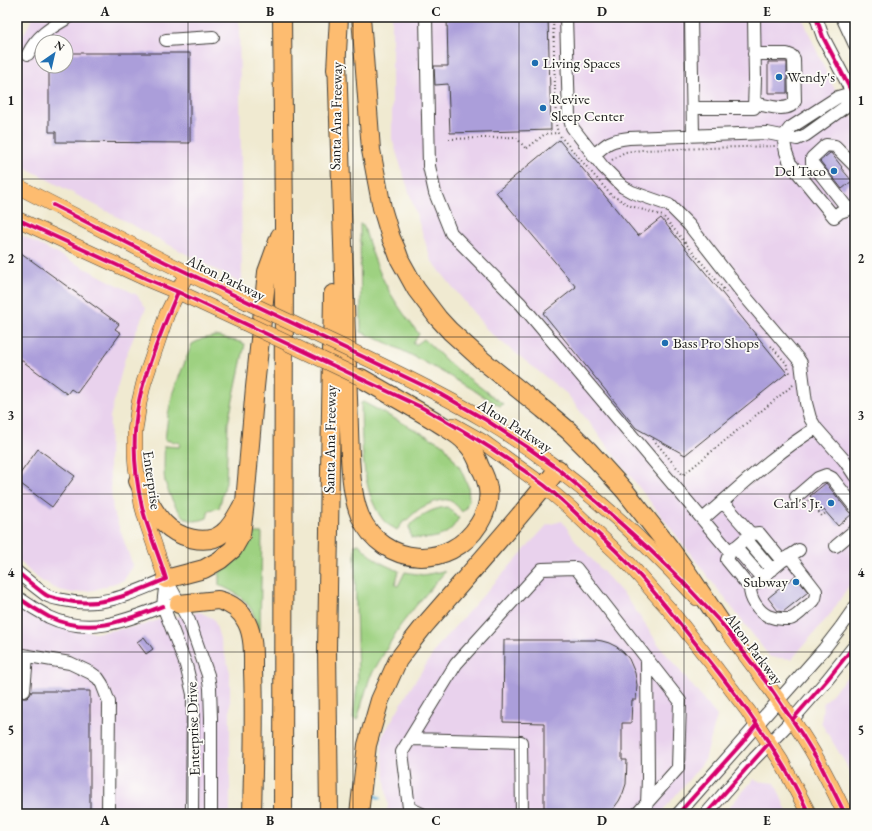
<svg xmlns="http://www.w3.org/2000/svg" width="872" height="831" font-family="'EB Garamond',serif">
	<rect width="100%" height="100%" fill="#fdfcf7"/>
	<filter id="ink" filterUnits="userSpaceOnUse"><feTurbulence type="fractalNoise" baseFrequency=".025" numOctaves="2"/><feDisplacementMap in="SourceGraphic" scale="8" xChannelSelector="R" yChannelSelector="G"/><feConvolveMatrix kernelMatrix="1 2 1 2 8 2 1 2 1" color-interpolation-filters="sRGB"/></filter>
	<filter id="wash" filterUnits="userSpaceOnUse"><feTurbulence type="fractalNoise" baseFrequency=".012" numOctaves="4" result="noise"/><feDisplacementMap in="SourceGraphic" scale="16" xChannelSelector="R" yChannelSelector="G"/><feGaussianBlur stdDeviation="0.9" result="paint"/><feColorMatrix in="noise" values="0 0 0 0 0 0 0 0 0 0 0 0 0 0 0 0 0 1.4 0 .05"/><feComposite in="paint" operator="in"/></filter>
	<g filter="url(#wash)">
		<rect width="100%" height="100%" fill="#f0ead1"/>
		<path fill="#e9d2ed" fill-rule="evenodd" d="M33 17H239L241 159 242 284 17 163V47ZM42 42H66V66H42Z
			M392 17H802L819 56 833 86 855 121V576L832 612 792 659 770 657 567 394 489 332 431 260 392 139Z
			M17 233 137 295 146 308 125 358 110 417 109 465 113 510 133 566 124 580 94 590 73 593 59 590 43 582 31 573 17 558Z
			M562 521 578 544 627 598 659 645 717 716 705 760 660 814H386L388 805 382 756V737L410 689 440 643 547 525Z
			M17 597 66 625 95 633 143 625 158 620 200 612 214 619 230 672V814H17Z
			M855 667V787L846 764 821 723 823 704 846 678Z
			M754 779 756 781 775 783 788 814H723Z"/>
		<path fill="#9ed181" stroke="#5d764e" d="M360 224H362L364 227C369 244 374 260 382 277 391 297 405 316 419 334L413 344H417L424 339 450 364 488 393 503 404 500 406C454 379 410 351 361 332Z
			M216 336 240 342 245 344 228 423 226 482 219 508 209 510 207 518C202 520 195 522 189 520 177 514 168 493 165 481 163 472 165 456 164 446L179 447 180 443 165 440 168 415 173 392 192 344 202 339Z
			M363 402 444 445 460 468 468 486 469 500 465 509 462 512C458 507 454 502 448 500 441 498 423 506 418 510 414 513 410 517 406 521H404L397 530C393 527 387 525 384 521 360 492 362 439 361 403Z
			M447 507 452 511 459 518C456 522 454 526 451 529 441 539 424 540 411 537L409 526C420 516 432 508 447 507Z
			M253 533H262L260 630H258C256 624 255 617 252 611 245 598 233 591 219 585V573C232 561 245 549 253 533Z
			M359 544C372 558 381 564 399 571L395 585 398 586 405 572 423 575 444 571V573L415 607 400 626 370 677 357 720 353 718 358 679 355 570V545Z"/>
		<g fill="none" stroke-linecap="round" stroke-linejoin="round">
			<path stroke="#5aabd5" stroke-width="3" d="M373 795 380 798"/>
		</g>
		<g id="blocks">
			<path fill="#ab9eda" d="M447 17H548L551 130 450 133 448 84 435 85 434 66H448Z
				M66 53H190V143L56 142V132H49V66H66Z
				M768 62H787V93H768Z
				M559 140 638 236 661 218 787 373 685 455 636 428 543 313 576 287 496 192Z
				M830 153H831L842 167 841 168 852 181 842 189 820 161Z
				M17 250 119 324 115 329 121 333 77 393 71 389 67 394 17 357Z
				M38 449 75 476 52 507 17 481V478Z
				M826 483 849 512 852 514 838 526 824 510 822 512 810 496Z
				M795 576 808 592 783 612 778 611 768 598Z
				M144 637 153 649 146 654 137 642Z
				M504 640H596L602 641 609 643 617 647 624 653 629 659 635 673 637 685 636 700H632L631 723H622V760H627L626 784 623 793 619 801 613 809 606 814H544V723L503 722Z
				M32 691H90V814H17V693L20 697 23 698H27L30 695Z"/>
		</g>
	</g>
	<g filter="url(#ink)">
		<use href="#blocks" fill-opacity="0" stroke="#3c3b37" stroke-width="1"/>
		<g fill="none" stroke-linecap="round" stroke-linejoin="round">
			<defs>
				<path id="minor" d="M426 17 429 166 435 193 451 233 521 304 730 552
					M566 17 569 116 572 127 603 167 623 187 632 192 669 205 689 225 743 294 799 360 801 363 806 403 810 418 816 428 845 461 855 476
					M691 17 693 135
					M816 17 823 37 855 98
					M842 17 855 45
					M166 40 213 37
					M28 54C37 35 52 27 69 17
					M754 103C765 105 789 114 795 101L794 59 792 56 787 54H754
					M693 108H754L755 79 754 17
					M783 137 786 152 790 163 834 217 840 212 855 207
					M783 137 790 128 838 97 855 92
					M593 156C607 143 610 140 629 138L767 133 797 139 806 135 845 107 852 93
					M848 209 812 163V158L826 145 835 146 855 166
					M796 497 818 478 826 475 832 478 855 507
					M723 502 751 534 730 552 727 560 750 588 782 561
					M703 519C740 487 775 453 816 428
					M751 534 759 533 782 561 799 550
					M746 539 772 570
					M836 546 855 530
					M735 547 762 578
					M17 572C27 580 36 588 46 595 51 598 58 599 63 600 101 609 133 593 166 579
					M166 579 189 621 208 675 210 688 211 718V814
					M166 579 163 606 186 665 193 694 192 814
					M750 588C750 599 758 611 768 616 773 618 778 619 783 619 786 619 788 619 790 619 795 618 801 612 805 608 813 602 816 601 816 591L789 556
					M17 597C27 604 38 611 49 617 89 636 125 621 163 606H170
					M17 654 70 663 91 673 98 678 102 684 109 702 108 814
					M24 691 27 656
					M411 739 521 742 522 814
					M647 804 648 778 647 658
					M422 814 409 808 402 752 456 664 542 569 576 568 680 701 678 768 637 814
					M678 814 824 649 841 627 855 607
					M706 814 754 759 792 720 827 680 855 645"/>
				<path id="major" d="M17 186 165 262 247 302
					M17 219 147 279 178 292 245 323
					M362 356C404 376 445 396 485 420 564 467 635 530 697 598
					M453 425 483 442 544 486 570 508 629 564 668 608 710 661 748 711 781 761 809 814
					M166 579 147 523 142 505 136 467 135 454V431L139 403 144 382 167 314 187 273
					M714 615 722 624C749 660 777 696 801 733 818 759 832 786 845 814"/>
				<path id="highway" d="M282 17 284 224 283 814
					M361 17 371 150 382 208 391 238 396 249 400 260 416 289 438 318 450 331 482 360 543 409 569 431 588 450 625 491 669 547 689 575 722 624
					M337 58 349 429C350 455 350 492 360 516 383 567 450 571 479 524 485 514 490 501 488 489 487 481 484 474 480 467 477 458 473 450 466 443 459 434 447 429 437 422 412 407 387 393 361 378
					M336 70 339 17
					M138 481C146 495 153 512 164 523 177 537 206 547 223 533 232 526 237 515 242 506
					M166 579 204 569 220 560 233 549 241 535 245 502 255 387 267 272 280 236
					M179 604 218 600C231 603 241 610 247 623 254 637 253 656 253 671 255 719 253 766 252 814
					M329 814 327 649 333 294
					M359 814 367 745 380 700 398 660 413 640 424 626C469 574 515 523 558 469"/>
			</defs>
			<use href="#minor" stroke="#3c3b37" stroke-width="14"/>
			<use href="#major" stroke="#3c3b37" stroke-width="16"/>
			<use href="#highway" stroke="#3c3b37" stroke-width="20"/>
			<path stroke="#3c3b37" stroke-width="2" stroke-dasharray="1 3" stroke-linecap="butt" d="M553 17 556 124 558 133 561 137 611 195 631 206 663 216 726 292
				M449 139 516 137 526 149 545 134 558 133
				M612 160 625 152 642 150 775 146
				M771 346 786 363 791 375
				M653 439 683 475 793 385
				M808 500 822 516 827 512"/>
			<use href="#minor" stroke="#fff" stroke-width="12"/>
			<use href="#major" stroke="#fdbc6f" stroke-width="15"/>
			<use href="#highway" stroke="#fdbc6f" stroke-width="18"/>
			<defs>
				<path id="major-bridge" d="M247 302 362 356
					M245 323 361 378"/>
			</defs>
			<use href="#major-bridge" stroke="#3c3b37" stroke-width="16" stroke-linecap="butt"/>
			<use href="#major-bridge" stroke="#fdbc6f" stroke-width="15"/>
			<defs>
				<path id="cycleway" d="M816 17 823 37 855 98
					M53 205 165 262 441 394 486 420 527 447 558 469 598 503 648 548 681 580 722 624 767 683 801 733 820 764 845 814
					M17 219 147 279 178 292 421 407C464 430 505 456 544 485 559 497 573 510 586 523 600 536 615 549 628 563 652 588 674 616 696 644 739 697 780 752 809 814
					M17 572C27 580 36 588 46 595 51 598 58 599 63 600 101 609 133 593 166 579 159 555 148 531 142 507 134 472 132 435 139 401 142 385 148 369 153 354 161 333 169 312 178 292
					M17 597C27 604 38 611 49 617 89 636 125 621 163 606
					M792 720 827 680 855 645
					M678 814 741 744 757 724
					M706 814 769 743"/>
			</defs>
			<use href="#cycleway" stroke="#fdfcf7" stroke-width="6"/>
			<use href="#cycleway" stroke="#d6006c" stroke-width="4"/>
		</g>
	</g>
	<path fill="none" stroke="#1c1c1c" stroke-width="1" stroke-opacity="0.55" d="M188 17V814M353 17V814M519 17V814M684 17V814M17 179H855M17 337H855M17 494H855M17 652H855"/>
	<g fill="#1f6fb2" stroke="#fdfcf7" stroke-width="1.5">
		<circle cx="535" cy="63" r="4"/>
		<circle cx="779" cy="77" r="4"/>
		<circle cx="543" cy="108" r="4"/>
		<circle cx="834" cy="171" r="4"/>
		<circle cx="665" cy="343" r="4"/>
		<circle cx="831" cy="503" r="4"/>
		<circle cx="796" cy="582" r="4"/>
	</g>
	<g text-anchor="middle" stroke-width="3.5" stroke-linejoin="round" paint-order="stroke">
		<g font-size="15" fill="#1c1c1c" stroke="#fdfcf7" text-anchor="start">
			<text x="543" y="68">Living Spaces</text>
			<text x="787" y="82">Wendy's</text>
			<text x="551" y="104">Revive<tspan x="551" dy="17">Sleep Center</tspan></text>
			<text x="826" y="176" text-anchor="end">Del Taco</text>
			<text x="673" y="348">Bass Pro Shops</text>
			<text x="823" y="508" text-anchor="end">Carl's Jr.</text>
			<text x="788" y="587" text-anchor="end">Subway</text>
		</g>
		<g font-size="15" fill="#1c1c1c" stroke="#fdfcf7">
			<text transform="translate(336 116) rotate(-89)" y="5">Santa Ana Freeway</text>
			<text transform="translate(226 278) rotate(26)" y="5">Alton Parkway</text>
			<text transform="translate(515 426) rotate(33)" y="5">Alton Parkway</text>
			<text transform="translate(330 439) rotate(-89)" y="5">Santa Ana Freeway</text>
			<text transform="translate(152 480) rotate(82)" y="5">Enterprise</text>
			<text transform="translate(754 649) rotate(53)" y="5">Alton Parkway</text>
			<text transform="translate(193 729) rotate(-92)" y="5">Enterprise Drive</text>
		</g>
	</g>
	<rect width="872" height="831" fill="none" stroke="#fdfcf7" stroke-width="44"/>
	<g transform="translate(54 54) rotate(34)"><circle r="19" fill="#fdfcf7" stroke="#a3a29f"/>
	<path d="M0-3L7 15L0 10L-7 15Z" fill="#1f6fb2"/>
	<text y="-6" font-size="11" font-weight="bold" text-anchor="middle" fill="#1c1c1c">N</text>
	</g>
	<rect x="22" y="22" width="828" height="787" fill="none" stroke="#1c1c1c" stroke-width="1.5"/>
	<g font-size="13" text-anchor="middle" font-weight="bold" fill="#1c1c1c">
		<text x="105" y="16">A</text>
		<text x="270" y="16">B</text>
		<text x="436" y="16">C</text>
		<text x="602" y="16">D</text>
		<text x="767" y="16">E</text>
		<text x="11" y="105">1</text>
		<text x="861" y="105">1</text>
		<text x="11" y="263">2</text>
		<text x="861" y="263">2</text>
		<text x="11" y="420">3</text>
		<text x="861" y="420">3</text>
		<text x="11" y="577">4</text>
		<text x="861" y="577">4</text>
		<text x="11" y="735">5</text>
		<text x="861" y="735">5</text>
		<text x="105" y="825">A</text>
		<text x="270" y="825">B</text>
		<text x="436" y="825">C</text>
		<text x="602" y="825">D</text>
		<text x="767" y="825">E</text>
	</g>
</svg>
